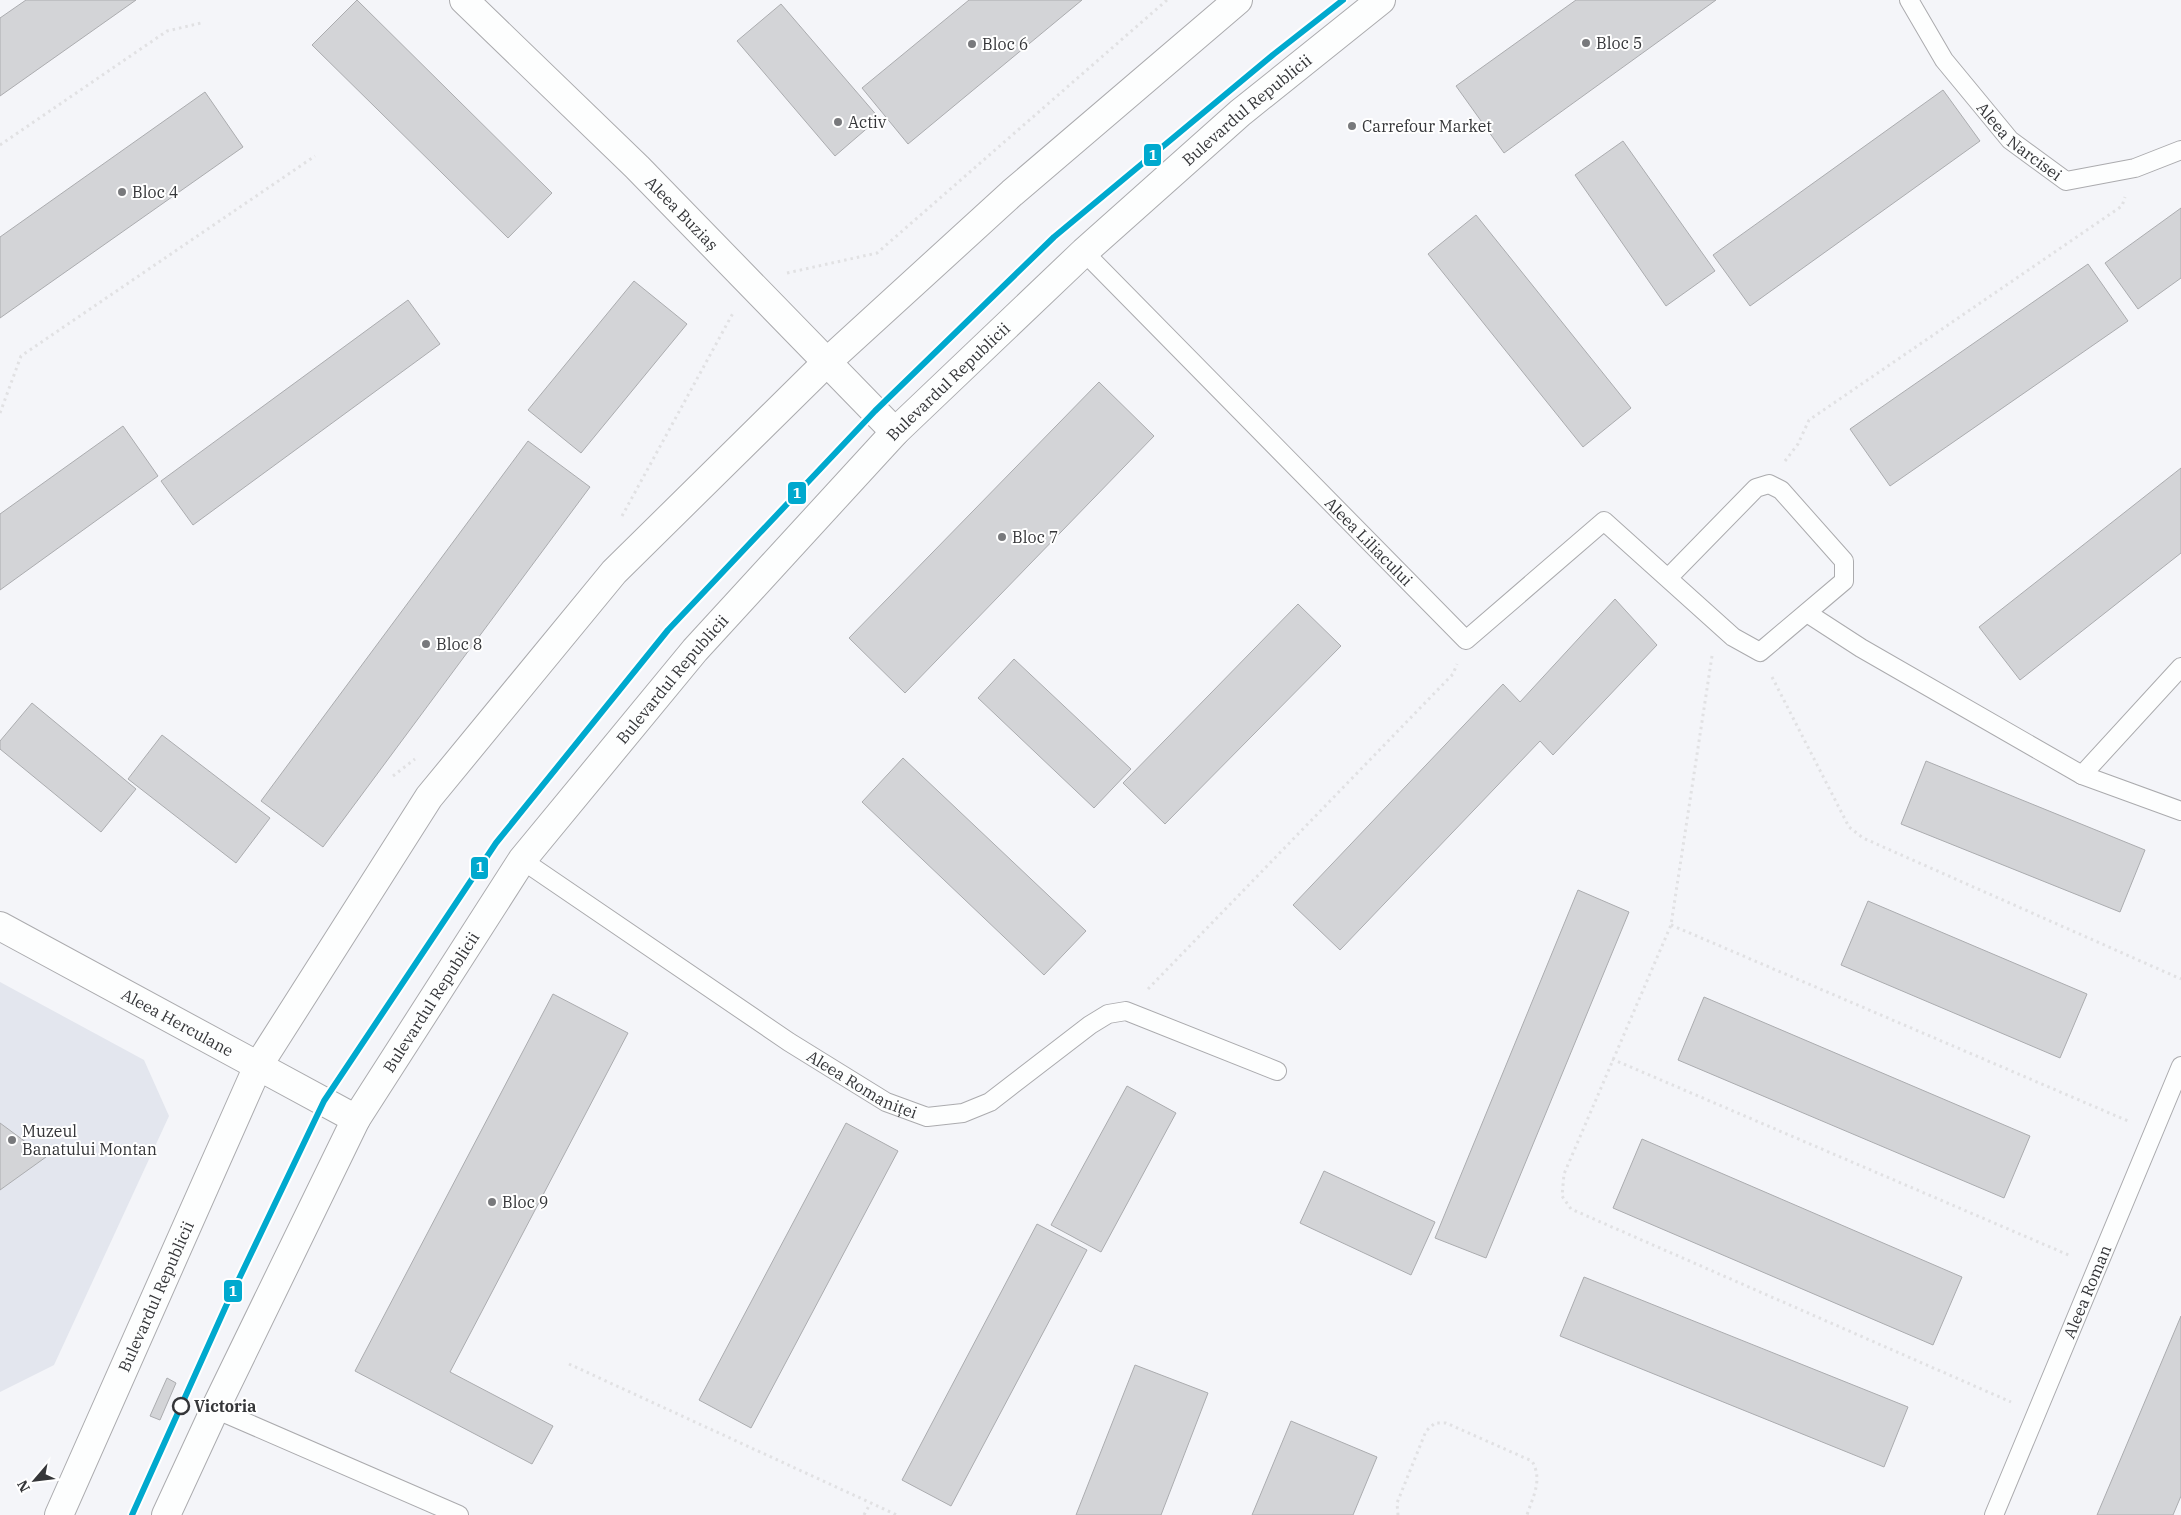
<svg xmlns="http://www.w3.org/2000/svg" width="2181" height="1515" font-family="'IBM Plex Serif',serif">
	<rect width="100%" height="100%" fill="#f4f5f9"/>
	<path fill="#e3e6ee" d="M0 982 144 1060 169 1116 54 1365 0 1392Z"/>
	<path fill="#d3d4d7" stroke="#abacaf" d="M26 0H136L0 96V18Z
		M357 0 552 193 508 238 312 45Z
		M969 0H1082L908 144 862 88Z
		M1576 0H1716L1504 153 1456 86Z
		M781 4 879 118 835 156 737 41Z
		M1943 90 1980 141 1750 306 1713 255Z
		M205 92 243 147 0 318V237Z
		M1623 141 1715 271 1666 306 1575 175Z
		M2181 208V278L2138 309 2105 263Z
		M1476 215 1631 408 1583 447 1428 254Z
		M2088 264 2128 321 1890 486 1850 429Z
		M634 281 687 324 581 453 528 410Z
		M408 300 440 344 193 525 161 481Z
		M1099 382 1154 436 905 693 849 638Z
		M123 426 158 476 0 590V514Z
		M528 441 590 487 323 847 261 801Z
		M2181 468V553L2020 680 1979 627Z
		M1615 599 1657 645 1553 755 1540 741 1340 950 1293 905 1503 684 1520 702Z
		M1298 604 1341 646 1165 824 1123 783Z
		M1014 659 1131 769 1094 808 978 698Z
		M32 703 136 789 101 832 0 749V741Z
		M162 735 270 818 236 863 128 779Z
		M903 758 1086 931 1044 975 862 802Z
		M1926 761 2145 850 2120 912 1901 824Z
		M1578 890 1629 912 1486 1258 1435 1238Z
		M1868 901 2087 994 2060 1058 1841 965Z
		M553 994 628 1033 450 1372 553 1426 532 1464 355 1371Z
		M1704 997 2030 1136 2004 1198 1678 1060Z
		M1127 1086 1176 1113 1101 1252 1051 1225Z
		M0 1123 46 1157 0 1190Z
		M846 1123 898 1151 751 1428 699 1400Z
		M1642 1139 1962 1277 1933 1345 1613 1208Z
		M1324 1171 1435 1222 1411 1275 1300 1223Z
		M1037 1224 1087 1250 951 1506 902 1480Z
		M1584 1277 1908 1407 1884 1467 1560 1336Z
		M2181 1316V1496L2173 1515H2097Z
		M1135 1365 1208 1393 1161 1515H1076Z
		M167 1378 176 1383 160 1420 150 1416Z
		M1291 1421 1377 1457 1353 1515H1252Z"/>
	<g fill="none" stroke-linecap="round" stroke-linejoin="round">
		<defs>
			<g id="service">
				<path id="s1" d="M1909 0 1944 60 2010 140 2066 181 2135 168 2181 150"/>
				<path id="s2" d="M1084 252 1466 640 1604 521 1733 637 1760 652 1844 581V561L1781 490 1769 484 1756 488 1669 577"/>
				<path d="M1807 613 1861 648 2082 775"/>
				<path d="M2181 667 2082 775 2181 811"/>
				<path id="s3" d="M522 860 789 1042 886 1102 927 1117 963 1113 990 1102 1090 1025 1108 1014 1126 1011 1277 1071"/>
				<path d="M215 1409 459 1515"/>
				<path id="s4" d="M1994 1515 2181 1066"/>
			</g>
			<g id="minor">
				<path id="s5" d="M464 0 637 167 895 432"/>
				<path id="s6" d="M0 926 356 1119"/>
			</g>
			<g id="secondary">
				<path id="s7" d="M59 1515 258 1066 429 797 614 572 827 362 1012 193 1238 0"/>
				<path id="s8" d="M166 1515 215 1409 356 1119 522 860 695 650 895 432 1084 252 1240 113 1381 0"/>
			</g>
		</defs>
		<use href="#service" stroke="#ababae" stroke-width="20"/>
		<use href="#minor" stroke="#ababae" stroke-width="30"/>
		<use href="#secondary" stroke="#ababae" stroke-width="30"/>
		<path stroke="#e1e1e3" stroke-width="3" stroke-dasharray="2.5 4" stroke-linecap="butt" d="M0 145 167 31 201 23
			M787 273 877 253 1167 0
			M0 413 21 356 315 156
			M1785 461 1798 444 1809 420 2122 206 2125 197
			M622 516 733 313
			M1712 656 1671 925 1564 1174 1562 1196 1571 1209 2011 1402
			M1772 677 1849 827 1863 838 2181 979
			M393 776 415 759
			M1671 925 2128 1121
			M1148 989 1453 674 1457 664
			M1612 1059 2071 1256
			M569 1364 897 1515
			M864 1515 870 1504
			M1398 1515 1397 1503 1426 1431 1435 1423H1446L1532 1461C1543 1480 1533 1496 1527 1515"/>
		<use href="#service" stroke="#fdfefe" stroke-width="18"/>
		<use href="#minor" stroke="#fdfefe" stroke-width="28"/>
		<use href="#secondary" stroke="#fdfefe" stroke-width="28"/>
		<defs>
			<path id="tram-1" d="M132 1515 226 1306 324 1101 496 843 668 630 875 411 1054 237 1274 54 1343 0"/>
		</defs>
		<use href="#tram-1" stroke="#fff" stroke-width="10"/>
		<use href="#tram-1" stroke="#00a9ce" stroke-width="6"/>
	</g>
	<g fill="#78797c" stroke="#fff" stroke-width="2">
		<circle cx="1586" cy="43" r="5"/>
		<circle cx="972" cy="44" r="5"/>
		<circle cx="838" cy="122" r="5"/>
		<circle cx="1352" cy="126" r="5"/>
		<circle cx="122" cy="192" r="5"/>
		<circle cx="1002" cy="537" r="5"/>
		<circle cx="426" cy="644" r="5"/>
		<circle cx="12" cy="1140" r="5"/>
		<circle cx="492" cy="1202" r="5"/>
	</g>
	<circle fill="#fff" stroke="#353639" stroke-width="2.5" cx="181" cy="1406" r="8"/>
	<g text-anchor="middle" stroke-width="4" stroke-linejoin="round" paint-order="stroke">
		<g font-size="16" fill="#353639" stroke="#fff" text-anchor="start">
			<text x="1596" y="49">Bloc 5</text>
			<text x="982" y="50">Bloc 6</text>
			<text x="848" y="128">Activ</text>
			<text x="1362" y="132">Carrefour Market</text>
			<text x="132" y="198">Bloc 4</text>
			<text x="1012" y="543">Bloc 7</text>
			<text x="436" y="650">Bloc 8</text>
			<text x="22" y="1137">Muzeul<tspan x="22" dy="18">Banatului Montan</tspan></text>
			<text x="502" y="1208">Bloc 9</text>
		</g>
		<g font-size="16" fill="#353639" stroke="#fff">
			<text dy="6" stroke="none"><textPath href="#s8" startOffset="1792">Bulevardul Republicii</textPath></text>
			<text dy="6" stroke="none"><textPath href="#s1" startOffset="181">Aleea Narcisei</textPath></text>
			<text dy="6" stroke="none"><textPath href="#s5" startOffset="305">Aleea Buziaș</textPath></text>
			<text dy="6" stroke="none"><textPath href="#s8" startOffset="1388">Bulevardul Republicii</textPath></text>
			<text dy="6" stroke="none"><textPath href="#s2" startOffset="406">Aleea Liliacului</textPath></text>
			<text dy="6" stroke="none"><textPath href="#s8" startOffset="982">Bulevardul Republicii</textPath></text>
			<text dy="6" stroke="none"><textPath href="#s8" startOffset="578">Bulevardul Republicii</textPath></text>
			<text dy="6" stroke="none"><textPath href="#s6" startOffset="202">Aleea Herculane</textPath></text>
			<text dy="6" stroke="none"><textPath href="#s3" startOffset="408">Aleea Romaniței</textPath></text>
			<text dy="6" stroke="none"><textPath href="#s4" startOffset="242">Aleea Roman</textPath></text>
			<text dy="6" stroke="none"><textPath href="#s7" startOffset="239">Bulevardul Republicii</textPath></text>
		</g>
		<g font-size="16" font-weight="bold" fill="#353639" stroke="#fff" text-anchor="start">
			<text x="194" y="1412">Victoria</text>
		</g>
	</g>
	<g stroke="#fff" stroke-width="2">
		<rect x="1143" y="143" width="19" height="24" rx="5" fill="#00a9ce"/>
		<rect x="787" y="481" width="20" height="24" rx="5" fill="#00a9ce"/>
		<rect x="470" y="856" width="19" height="24" rx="5" fill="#00a9ce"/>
		<rect x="223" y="1279" width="20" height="24" rx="5" fill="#00a9ce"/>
	</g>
	<g font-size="14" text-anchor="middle" font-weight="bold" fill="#fff">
		<text x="1153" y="160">1</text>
		<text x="797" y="498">1</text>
		<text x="480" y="872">1</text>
		<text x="233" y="1296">1</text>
	</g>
	<g transform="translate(35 1480) rotate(242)" stroke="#ffffff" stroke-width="4" paint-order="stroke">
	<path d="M0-4L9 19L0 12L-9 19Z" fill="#353639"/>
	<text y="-8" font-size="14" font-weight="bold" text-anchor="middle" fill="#353639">N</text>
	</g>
</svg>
